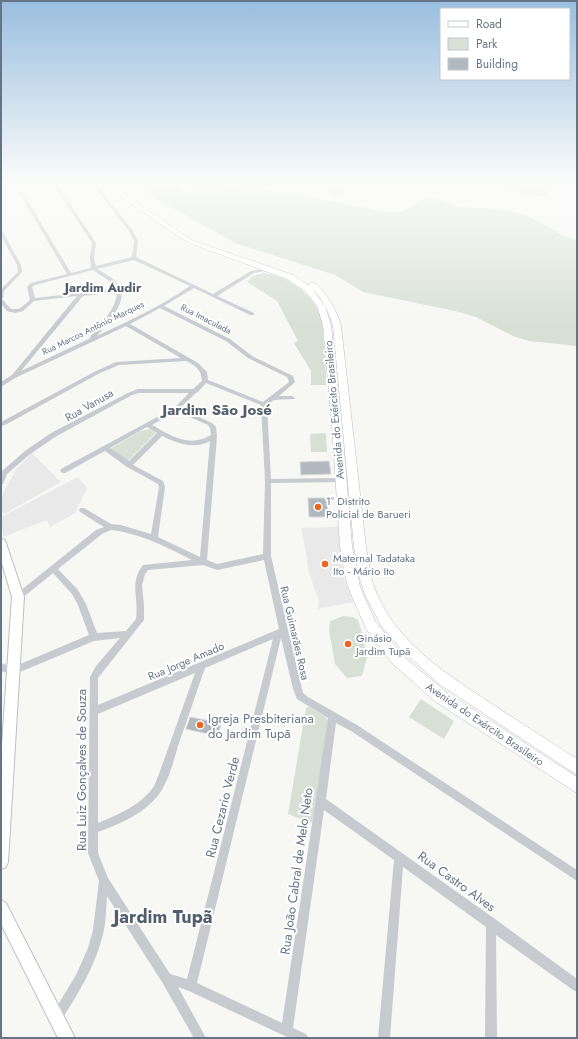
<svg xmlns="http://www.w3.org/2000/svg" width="578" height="1039" font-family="Jost,sans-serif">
	<rect width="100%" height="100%" fill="#f7f8f4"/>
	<path fill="#e8e9e8" d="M32 453 61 482 4 514 1 510V497L17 468Z
		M78 477 87 488 75 513 50 527 47 520 3 537 1 517Z
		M338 527 343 576 353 602 318 609 319 601 308 570 307 557 301 528Z"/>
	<path fill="#d8e0d5" d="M161 181 175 183 182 192 234 186 289 193 387 212H402L429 196 459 207 500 209 526 215 564 236 577 240V346L529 341 513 336 476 317 455 311 363 292 335 275 235 243 144 192 150 183Z
		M279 181H339L350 186 366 188 361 190 348 187 342 190 345 194 336 197 321 190V186C311 181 306 183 297 191L281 189Z
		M354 181H440L429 187 409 188Z
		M503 181H544L549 187 547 195 533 197 477 183 521 189 522 187Z
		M264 273C288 276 314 294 321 318 323 323 323 331 323 336 325 353 325 369 327 385H311V371L294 343 298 341 277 301 247 282 253 276Z
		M150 429 155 432V434L129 460H127L110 449 141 431Z
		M326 433 327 452H311L310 434Z
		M343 616 353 617 358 620 361 629 367 657 362 676 347 678 335 664 329 631 330 621Z
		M421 699 454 721 444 739 409 717Z
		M309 707 326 717 329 723 312 823 288 814 306 708Z"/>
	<path fill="#b2b8bf" stroke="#d9d9d7" d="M329 461 331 474 301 475 300 462Z
		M308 498H327L328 517H309Z
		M190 717 221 723 218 736 186 729Z"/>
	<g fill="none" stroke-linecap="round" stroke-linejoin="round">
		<defs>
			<path id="secondary" d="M1 539 5 540 24 597 8 862 6 867 1 869V760L12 597 1 560Z
				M1 900 6 903 75 1038H58L1 924Z"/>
			<path id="primary" d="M58 181H69L1 196V192Z
				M98 181H105L191 240 293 275 309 286V283H315C328 295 336 309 341 326L366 547C369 563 370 579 377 594 399 646 453 678 498 708 524 725 551 742 577 759V775L439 684 404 652 382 627 365 595 359 576 354 547 333 326C329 312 323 299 312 289L325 306 331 325 342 426 352 546 360 587 375 621 403 656 446 692 577 777V793L436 702 393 664 366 629 348 587 344 570 340 546 332 426 323 325 317 306 311 298 304 290 287 279 187 242Z"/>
		</defs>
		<use href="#secondary" stroke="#bcbfc4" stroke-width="2"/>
		<use href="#primary" stroke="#babdc2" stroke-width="1"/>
		<path fill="#c7cace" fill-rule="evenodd" d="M12 181H16L71 273 91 268 90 258 92 243 51 181H55L96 243 94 258 96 266 132 257 134 241 129 231 93 185 92 181H96V184L99 188 117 182 119 183 101 190 133 231 138 241 136 257 213 294 251 271 270 268V270L254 273 217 296 254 313V315H250L194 288 164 306 230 339 252 356 293 376 295 382 294 383 279 396H292L295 398 294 399 274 400 267 405 271 479 344 478 347 480 344 482 271 483V556L303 693 308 697 357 725 577 870V881L351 731 336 723 326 799 495 919 577 979V992L573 990 496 935 497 1038H485L486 927 403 867 390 1038H378L394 860 324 810 293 1028 306 1034 308 1038H289L189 991 178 987 206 1038H194L162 982 107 896C106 910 106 925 102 938 94 969 77 995 61 1021L57 1023 53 1021 51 1017 53 1013 76 975 88 948 93 930 99 881 88 853 90 677 96 666 120 638 94 641 13 675 1 671V663L13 667 89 635 78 605 72 594 53 573 21 599 18 600 15 599 14 597 15 595 96 530 104 527 80 512 79 510 80 508H84L111 524 121 525 151 534 159 487 158 484 127 467 105 451 65 473H63L60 471 61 469 174 408 189 393H139L132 395 55 437 29 455 7 474 3 484H1V471H2L25 451 51 433 128 393 138 389H193L202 381C201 369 196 366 186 361L119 365 100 373 5 425 1 426V422L96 371 116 362 181 358 126 326 15 378 1 387V382L12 375 77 296 34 301 23 311 15 313 7 311 1 304V299L3 300 11 309H19L30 300 27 287 31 283 67 274ZM134 260 190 286C161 306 129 321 97 336 107 324 131 299 118 284 112 277 104 273 97 269ZM93 270 111 282 116 289 35 298 32 287 35 285ZM117 292C116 310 101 323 90 337L91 338 21 371 83 296ZM160 308 226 341 248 358 287 377 289 382 263 402 208 380 207 372 198 363 130 324ZM206 383 261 405 265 481 263 554 217 564 207 560 217 436 216 427 212 423 180 408 196 393 198 392ZM176 411 208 425 210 428 211 435C190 448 171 436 152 425ZM147 427 157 433 129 461 110 448ZM162 436C177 443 194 450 210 441L200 557 158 537 165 487 163 481 133 465ZM111 530C140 533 166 547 192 560L143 565C129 582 139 599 136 619L126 631 97 633 86 604 78 590 58 569 102 534ZM264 560 279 629 98 705V678L144 620V606L142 585 145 574 148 570 203 565 217 570ZM281 638 293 689 297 699 328 718 282 1023 197 983ZM273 639 187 979 170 974 108 878 98 853V832C117 825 139 816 153 801 168 787 173 762 179 743 188 718 196 693 205 668ZM195 673 159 774C157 778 156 782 154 786 142 805 117 815 98 823V714Z
			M1 231 3 232 21 265 22 272 4 291 3 298 1 299V289L18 272 17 265 1 236Z"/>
		<use href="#secondary" fill="#fff" fill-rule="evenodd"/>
		<use href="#primary" fill="#fff" fill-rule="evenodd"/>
	</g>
	<linearGradient id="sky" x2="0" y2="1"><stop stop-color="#99bedf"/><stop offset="0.56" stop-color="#fbfcfa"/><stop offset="1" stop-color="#fbfcfa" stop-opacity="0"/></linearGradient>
	<rect width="578" height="326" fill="url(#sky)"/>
	<g fill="#ec6520" stroke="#fff" stroke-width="1.5">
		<circle cx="318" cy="507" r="4"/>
		<circle cx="325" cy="564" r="4"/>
		<circle cx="348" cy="644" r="4"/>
		<circle cx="200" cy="725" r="4"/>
	</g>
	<g text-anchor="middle" stroke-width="4" stroke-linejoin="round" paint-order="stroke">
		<g font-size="9" fill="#657487" stroke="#fff">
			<text transform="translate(206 319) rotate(27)" y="3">Rua Imaculada</text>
			<text transform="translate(93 328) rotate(-26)" y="3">Rua Marcos Antônio Marques</text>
		</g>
		<g font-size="11" fill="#657487" stroke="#fff">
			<text transform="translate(89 405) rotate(-30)" y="4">Rua Vanusa</text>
			<text transform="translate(334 410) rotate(-95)" y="4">Avenida do Exército Brasileiro</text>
			<text transform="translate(295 633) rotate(77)" y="4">Rua Guimarães Rosa</text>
			<text transform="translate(186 661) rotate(-23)" y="4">Rua Jorge Amado</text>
			<text transform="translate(485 724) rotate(34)" y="4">Avenida do Exército Brasileiro</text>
		</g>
		<g font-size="11" fill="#657487" stroke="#fff" text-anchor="start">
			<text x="326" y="505">1º Distrito<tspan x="326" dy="13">Policial de Barueri</tspan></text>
			<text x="333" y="562">Maternal Tadataka<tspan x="333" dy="13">Ito - Mário Ito</tspan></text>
			<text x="356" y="642">Ginásio<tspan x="356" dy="13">Jardim Tupã</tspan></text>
		</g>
		<g font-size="13" font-weight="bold" fill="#535e6c" stroke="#fff">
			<text x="103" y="292">Jardim Audir</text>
		</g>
		<g font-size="13" fill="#657487" stroke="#fff" text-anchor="start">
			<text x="208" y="723">Igreja Presbiteriana<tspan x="208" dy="15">do Jardim Tupã</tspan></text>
		</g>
		<g font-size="13" fill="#657487" stroke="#fff">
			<text transform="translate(81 770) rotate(-90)" y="5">Rua Luiz Gonçalves de Souza</text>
			<text transform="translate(222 807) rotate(-76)" y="5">Rua Cezario Verde</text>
			<text transform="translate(296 871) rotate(-82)" y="5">Rua João Cabral de Melo Neto</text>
			<text transform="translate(457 881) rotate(36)" y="5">Rua Castro Alves</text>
		</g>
		<g font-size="15" font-weight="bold" fill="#535e6c" stroke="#fff">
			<text x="217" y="415">Jardim São José</text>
		</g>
		<g font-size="18" font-weight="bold" fill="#535e6c" stroke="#fff">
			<text x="163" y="923">Jardim Tupã</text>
		</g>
	</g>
	<rect width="578" height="1039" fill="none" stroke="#657487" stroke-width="4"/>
	<rect x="440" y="8" width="130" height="72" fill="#ffffff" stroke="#c1c7cf"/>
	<rect x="448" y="21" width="20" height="6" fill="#ffffff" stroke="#c1c7cf"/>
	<text x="476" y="28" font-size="12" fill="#657487">Road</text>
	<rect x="448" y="38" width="20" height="12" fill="#d8e0d5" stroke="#c1c7cf"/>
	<text x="476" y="48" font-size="12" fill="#657487">Park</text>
	<rect x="448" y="58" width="20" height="12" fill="#b2b8bf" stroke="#c1c7cf"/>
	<text x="476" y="68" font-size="12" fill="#657487">Building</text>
</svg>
